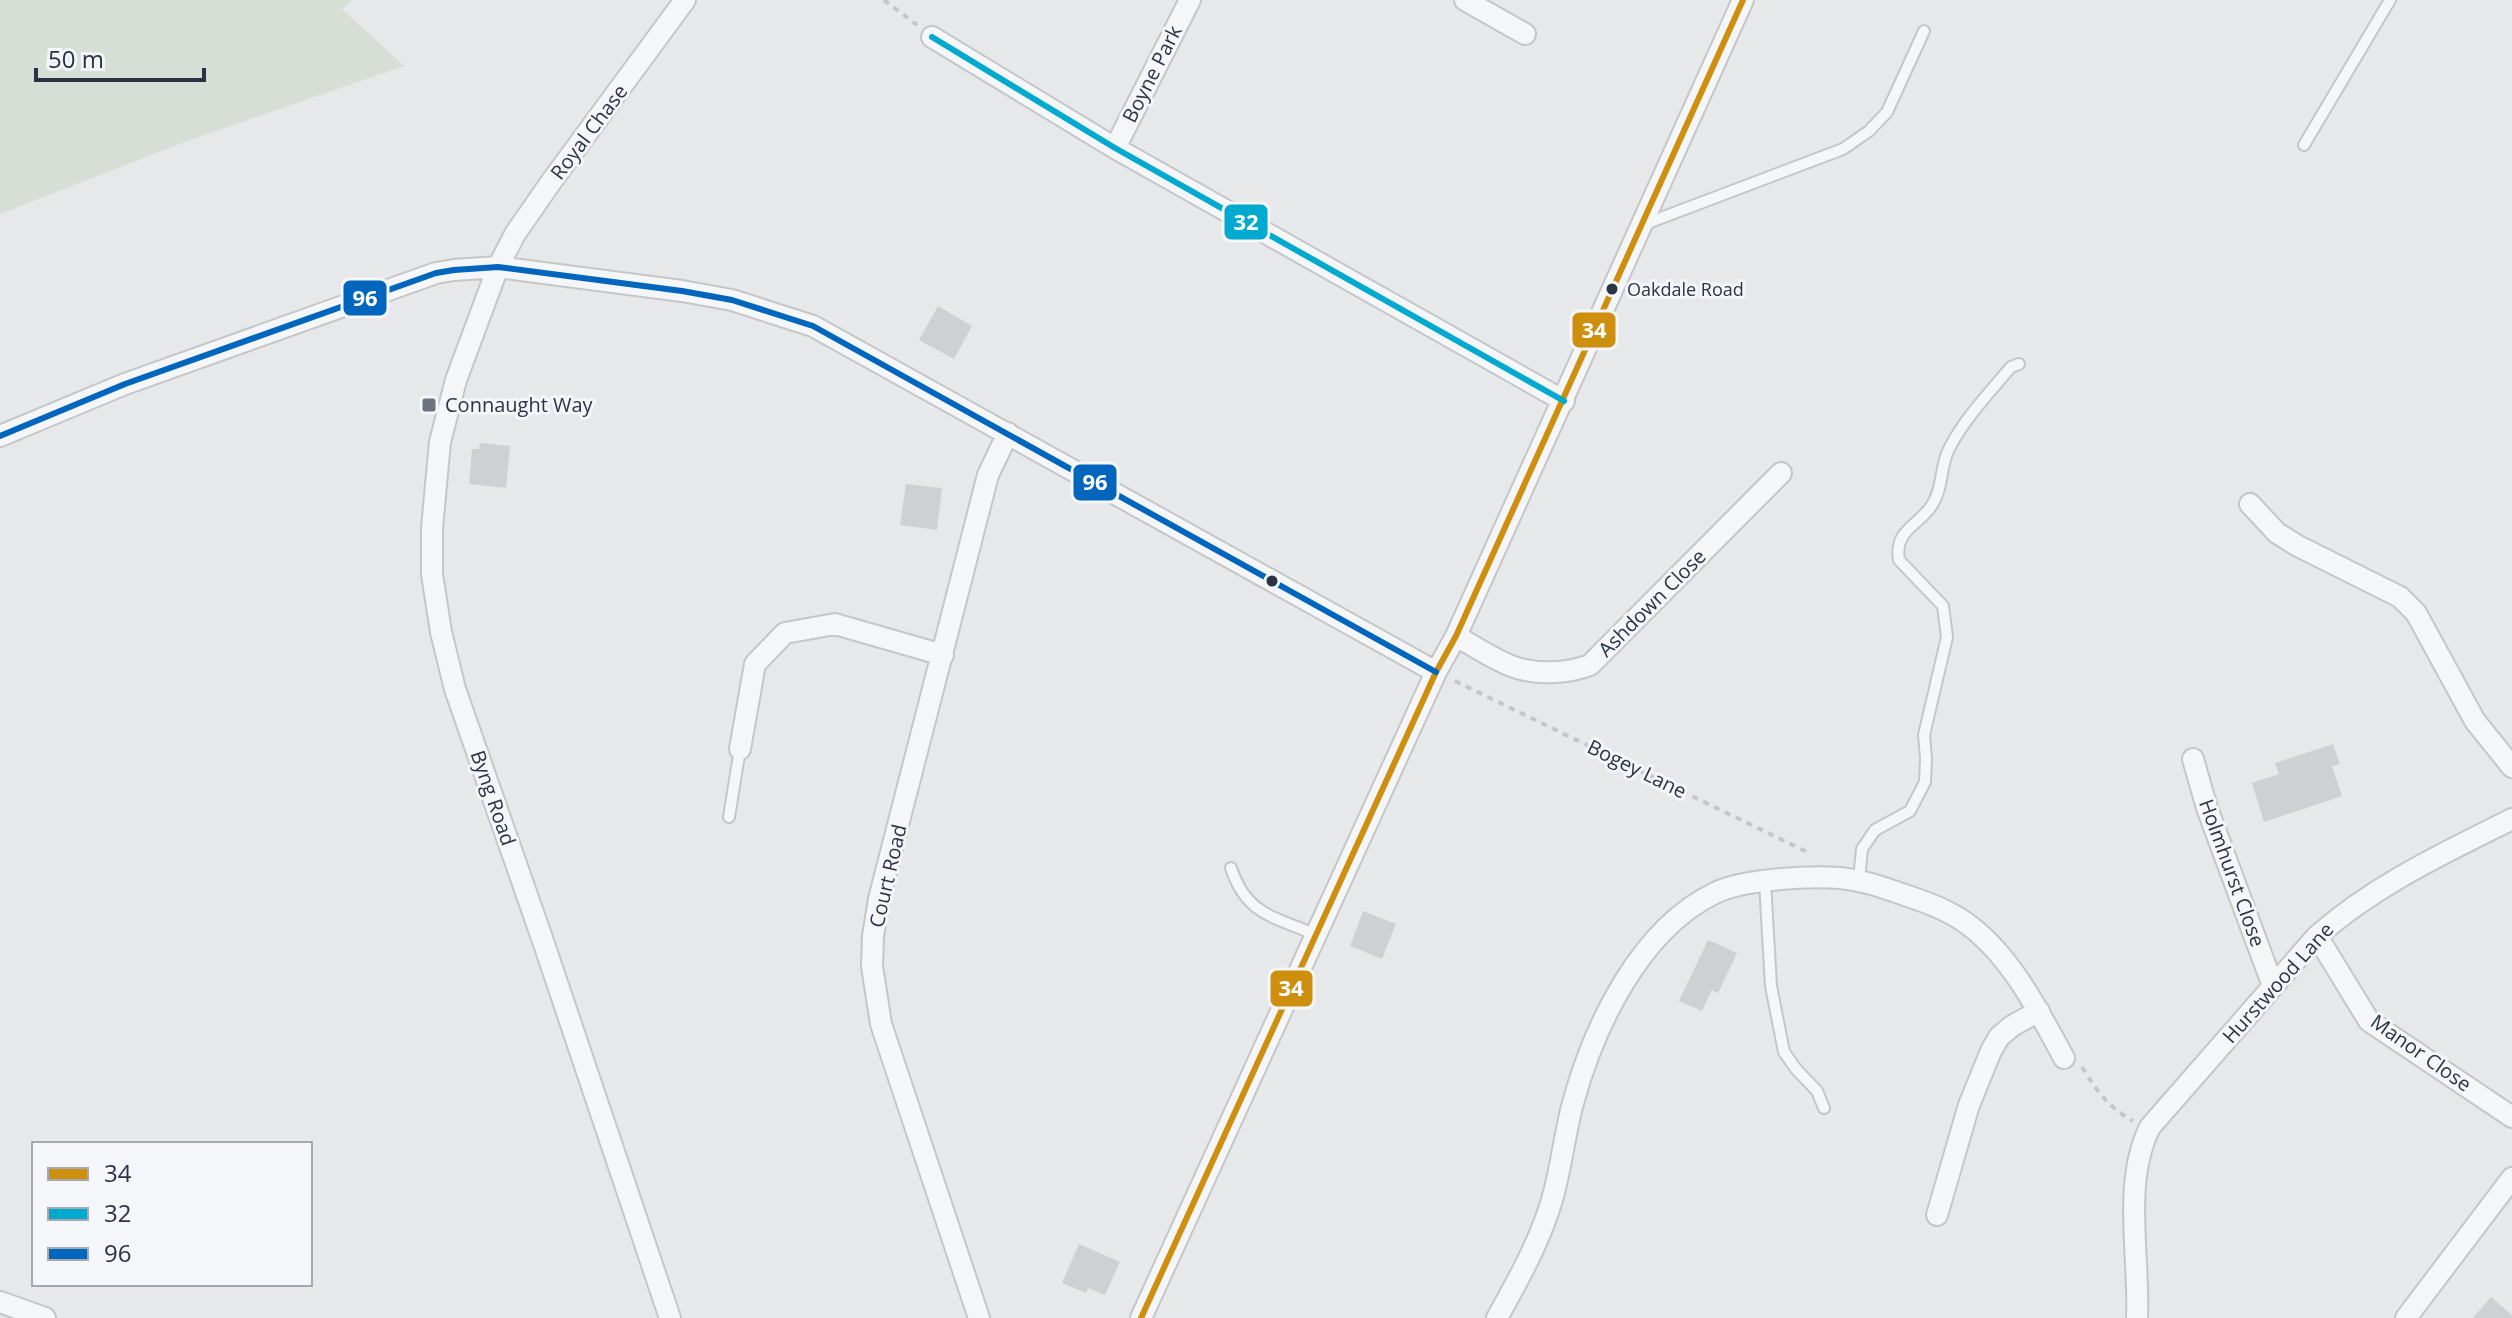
<svg xmlns="http://www.w3.org/2000/svg" width="2512" height="1318" font-family="'Open Sans',sans-serif">
	<rect width="100%" height="100%" fill="#e6e8ea"/>
	<path fill="#d6ded6" d="M0 0H352L342 9 404 66 187 141 0 214Z"/>
	<path fill="#ced0d3" d="M938 306 972 326 954 359 919 340Z
		M480 443 510 446 506 488 469 484 472 449H479Z
		M906 484 942 488 937 530 900 525Z
		M2333 744 2340 764 2332 766 2342 796 2264 822 2252 783 2279 774 2275 763Z
		M1363 911 1396 924 1382 959 1350 946Z
		M1708 940 1737 953 1718 993 1712 990 1702 1011 1679 1001Z
		M1079 1244 1120 1262 1105 1295 1088 1288 1086 1293 1062 1283Z
		M2491 1297 2512 1315V1318H2473Z"/>
	<g fill="none" stroke-linecap="round" stroke-linejoin="round">
		<defs>
			<path id="service" d="M2304 145 2390 0
				M1645 224 1843 149 1869 131 1887 112 1924 31
				M729 817 740 749
				M1231 868C1247 916 1274 916 1316 935
				M1859 880 1862 849 1875 830 1910 811 1925 782 1926 758 1924 735 1947 637 1943 606 1899 560C1894 529 1919 526 1932 505 1943 488 1940 469 1948 451 1963 420 1989 393 2011 367L2019 364
				M1765 882 1771 986 1784 1052 1796 1069 1817 1091 1824 1108"/>
			<path id="minor" d="M1465 0 1525 34
				M932 37 1115 148 1564 401
				M1115 148 1190 0
				M0 436 125 384 436 273 454 270 498 267 682 291 732 300 813 326 1436 672
				M2250 504 2277 533 2298 546 2400 597 2416 613 2475 721 2512 767
				M1456 636C1474 646 1497 662 1517 668 1540 675 1569 673 1590 665L1781 473
				M740 749 755 664 785 633 835 624 943 655
				M2193 759 2207 808 2273 986
				M2317 936 2369 1021 2512 1117
				M1937 1215 1969 1105 1991 1051 1999 1037 2012 1026 2039 1011
				M0 1302 45 1318
				M670 1318 543 941 455 689 441 632 432 574V528L440 442 456 380 498 267 515 234 551 182 685 0
				M979 1318 881 1024 872 966 873 936 879 899 988 475 1008 433
				M1141 1318 1436 672 1456 636C1553 425 1646 211 1743 0
				M1497 1318C1517 1282 1539 1243 1551 1203 1561 1171 1564 1136 1573 1103 1594 1026 1640 929 1715 893 1743 879 1808 876 1840 878 1861 880 1879 886 1899 893 1923 901 1950 910 1970 926 2012 958 2039 1012 2064 1058
				M2137 1318C2140 1257 2122 1183 2150 1127L2317 936C2375 885 2444 853 2512 819
				M2406 1318 2512 1178"/>
		</defs>
		<use href="#service" stroke="#c4c6c8" stroke-width="14"/>
		<use href="#minor" stroke="#c4c6c8" stroke-width="24"/>
		<path stroke="#c5c6ca" stroke-width="4" stroke-dasharray="6 6" stroke-linecap="butt" d="M884 0 917 25
			M1455 681 1805 851 1809 855
			M2082 1067C2096 1090 2109 1108 2133 1121"/>
		<use href="#service" stroke="#f5f6f7" stroke-width="10"/>
		<use href="#minor" stroke="#f5f6f7" stroke-width="20"/>
		<defs>
			<path id="bus-1" d="M1141 1318 1436 672 1456 636C1553 425 1646 211 1743 0"/>
			<path id="bus-2" d="M932 37 1115 148 1564 401"/>
			<path id="bus-3" d="M0 436 125 384 436 273 454 270 498 267 682 291 732 300 813 326 1436 672"/>
		</defs>
		<use href="#bus-1" stroke="#f4f6f9" stroke-width="12"/>
		<use href="#bus-2" stroke="#f4f6f9" stroke-width="12"/>
		<use href="#bus-3" stroke="#f4f6f9" stroke-width="12"/>
		<use href="#bus-1" stroke="#ce8f0e" stroke-width="6"/>
		<use href="#bus-2" stroke="#00a9ce" stroke-width="6"/>
		<use href="#bus-3" stroke="#0065bd" stroke-width="6"/>
	</g>
	<g fill="#2b3445" stroke="#f4f6f9" stroke-width="3">
		<circle cx="1612" cy="289" r="7"/>
		<circle cx="1272" cy="581" r="7"/>
	</g>
	<rect fill="#6c737f" stroke="#f4f6f9" stroke-width="3" x="421" y="397" width="16" height="16" rx="4"/>
	<g text-anchor="middle" stroke-width="6" stroke-linejoin="round" paint-order="stroke">
		<g font-size="18" fill="#2b3445" stroke="#f4f6f9" text-anchor="start">
			<text x="1627" y="296">Oakdale Road</text>
		</g>
		<g font-size="20" fill="#2b3445" stroke="#f4f6f9">
			<text transform="translate(1152 74) rotate(-63)" y="7">Boyne Park</text>
			<text transform="translate(589 132) rotate(-53)" y="7">Royal Chase</text>
			<text transform="translate(1652 603) rotate(-45)" y="7">Ashdown Close</text>
			<text transform="translate(1637 769) rotate(26)" y="7">Bogey Lane</text>
			<text transform="translate(493 798) rotate(71)" y="7">Byng Road</text>
			<text transform="translate(2232 873) rotate(70)" y="7">Holmhurst Close</text>
			<text transform="translate(888 876) rotate(-77)" y="7">Court Road</text>
			<text transform="translate(2278 983) rotate(-48)" y="7">Hurstwood Lane</text>
			<text transform="translate(2421 1053) rotate(35)" y="7">Manor Close</text>
		</g>
		<g font-size="20" fill="#2b3445" stroke="#f4f6f9" text-anchor="start">
			<text x="445" y="412">Connaught Way</text>
		</g>
	</g>
	<g stroke="#f4f6f9" stroke-width="3">
		<rect x="1223" y="203" width="46" height="38" rx="8" fill="#00a9ce"/>
		<rect x="342" y="279" width="46" height="38" rx="8" fill="#0065bd"/>
		<rect x="1571" y="311" width="46" height="38" rx="8" fill="#ce8f0e"/>
		<rect x="1072" y="463" width="46" height="39" rx="8" fill="#0065bd"/>
		<rect x="1269" y="969" width="45" height="39" rx="8" fill="#ce8f0e"/>
	</g>
	<g font-size="22" text-anchor="middle" font-weight="bold" fill="#fff">
		<text x="1246" y="230">32</text>
		<text x="365" y="306">96</text>
		<text x="1594" y="338">34</text>
		<text x="1095" y="490">96</text>
		<text x="1291" y="996">34</text>
	</g>
	<rect x="32" y="1142" width="280" height="144" fill="#f4f6f9" stroke="#a4a8b1" stroke-width="2"/>
	<rect x="48" y="1168" width="40" height="12" fill="#ce8f0e" stroke="#a4a8b1" stroke-width="2"/>
	<text x="104" y="1182" font-size="24" fill="#2b3445">34</text>
	<rect x="48" y="1208" width="40" height="12" fill="#00a9ce" stroke="#a4a8b1" stroke-width="2"/>
	<text x="104" y="1222" font-size="24" fill="#2b3445">32</text>
	<rect x="48" y="1248" width="40" height="12" fill="#0065bd" stroke="#a4a8b1" stroke-width="2"/>
	<text x="104" y="1262" font-size="24" fill="#2b3445">96</text>
	<path d="M36 68v12h168v-12" fill="none" stroke="#2b3445" stroke-width="4"/>
	<text x="48" y="68" font-size="24" fill="#2b3445" stroke="#f4f6f9" stroke-width="6" paint-order="stroke">50 m</text>
</svg>
